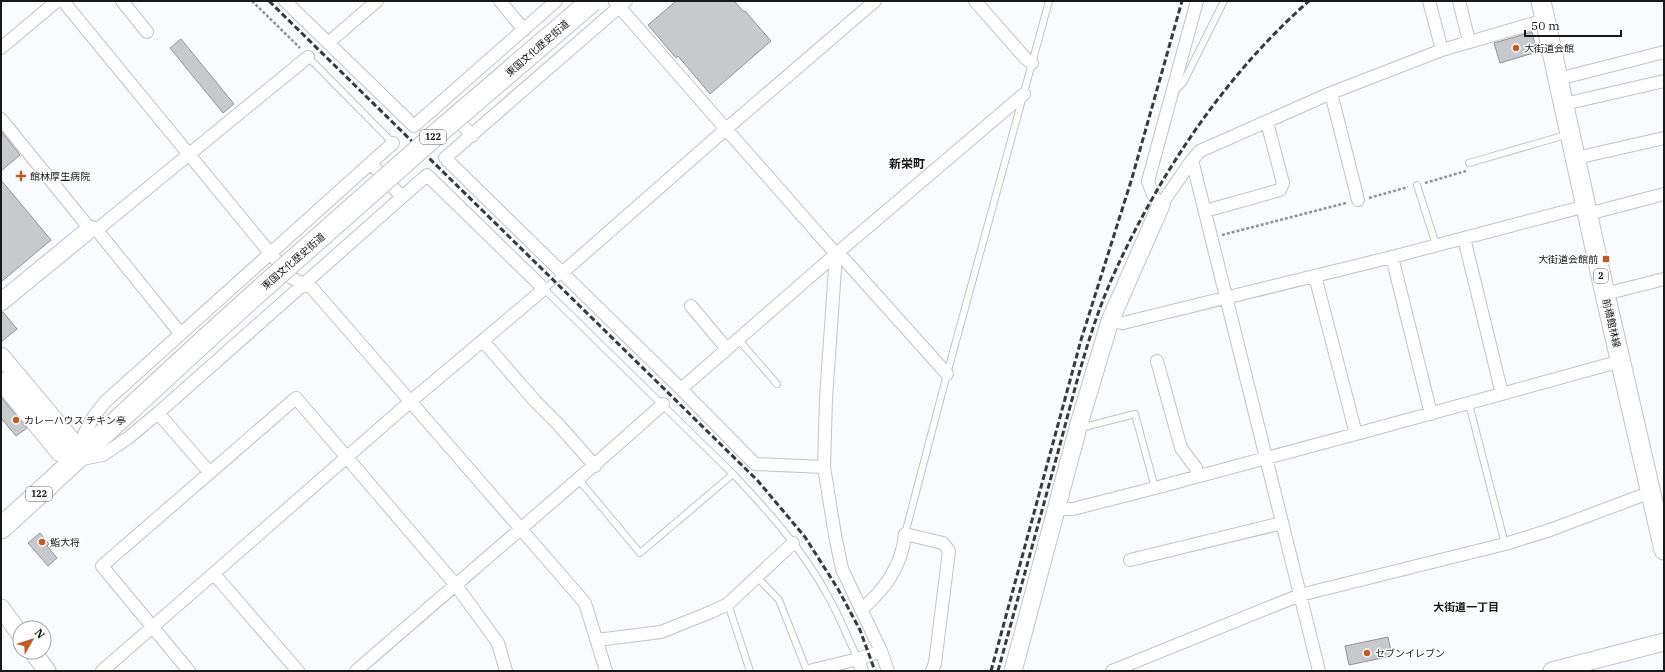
<svg xmlns="http://www.w3.org/2000/svg" width="1665" height="672" font-family="'IBM Plex Serif','Noto Sans JP',serif">
	<rect width="100%" height="100%" fill="#f9fbff"/>
	<path fill="#c7c9cd" stroke="#919396" d="M676 1H734L744 12 745 11 771 41 710 94 678 56 676 58 648 25Z
		M1532 32 1537 52 1500 63 1494 43Z
		M181 39 234 104 223 113 170 48Z
		M1 131 20 155 1 171Z
		M1 180 51 240 1 282Z
		M1 312H3L17 329 1 342Z
		M1 397 27 428 16 436 1 418Z
		M40 533 49 544 47 546 57 558 48 566 28 543Z
		M1388 637 1392 656 1349 665 1345 646Z"/>
	<g fill="none" stroke-linecap="round" stroke-linejoin="round">
		<defs>
			<path id="lane" d="M308 57 393 143
				M1174 92 1183 83 1224 1
				M1469 163 1569 134
				M1417 185 1436 245
				M562 273 559 277 544 289 733 474C768 511 805 552 829 598 840 617 848 639 858 659
				M738 339 777 384
				M1469 404 1505 544
				M1080 428 1135 414 1155 488
				M579 480 640 553 733 474
				M905 534 947 374 1049 1
				M757 577 779 600 807 671
				M728 604 750 671"/>
			<path id="street" d="M63 1 270 253 292 278 312 288 585 603 606 671
				M122 1 147 32
				M285 1 414 126 556 1
				M500 1 524 30
				M626 1 445 158 681 389 755 464 824 467
				M975 1 1026 59 1032 63
				M1429 1 1442 50
				M1459 1 1469 41
				M615 2 726 129 875 1
				M328 43 377 1
				M1 48 57 1
				M1558 79 1664 52
				M1331 93 1358 200
				M1564 104 1664 81
				M453 114 472 136
				M1 119 90 229 99 228 308 57
				M1576 158 1664 138
				M1192 160 1161 205 1153 195 1148 181 1197 1
				M371 164 402 197
				M1205 211 1280 190 1283 183 1267 122
				M1588 214 1664 194
				M96 229 180 333
				M1464 238 1502 394
				M836 254 844 259 947 374
				M1392 257 1431 414
				M562 273 726 129 836 254 826 398 824 467 835 535 842 569 881 651 888 671
				M1315 276 1356 434
				M1605 294 1664 279
				M691 306 727 349
				M1110 321 1123 323 1392 257 1586 206
				M483 341 535 401 557 423 595 466
				M1157 361 1181 448 1196 468 1197 476
				M681 389 836 254 1024 94
				M158 413 210 473
				M1057 509H1073L1155 488 1356 434 1621 361
				M1130 560 1282 523
				M214 574 298 671
				M861 610C885 589 902 566 905 534L943 543 949 551 935 663 932 671
				M597 640 661 632 711 612 728 604 793 543
				M858 659 862 671
				M102 671 411 401 544 289 427 175 158 413 128 438 103 455 77 460 84 434 94 416 105 402 393 143
				M189 671 102 566 296 398 455 584 498 643 506 671
				M356 671C458 582 562 495 663 404
				M809 671 858 659 881 651
				M1112 671 1300 595 1505 544 1550 530 1651 492
				M1319 671 1192 160 1200 151 1331 93 1442 50 1545 20"/>
			<path id="secondary" d="M1 302 90 229
				M1 356 74 443 77 460
				M1 381 60 453 77 460
				M1 608 20 634
				M33 652 47 671
				M1013 671 1079 424 1110 321 1161 205
				M1552 671 1664 642"/>
			<path id="primary" d="M1541 1 1605 294 1664 550"/>
			<path id="highway" d="M1 528C93 445 183 358 276 276"/>
		</defs>
		<use href="#lane" stroke="#c1c3c6" stroke-width="8"/>
		<use href="#street" stroke="#c1c3c6" stroke-width="14"/>
		<use href="#secondary" stroke="#c1c3c6" stroke-width="19"/>
		<use href="#primary" stroke="#c1c3c6" stroke-width="21"/>
		<use href="#highway" stroke="#c1c3c6" stroke-width="23"/>
		<path stroke="#929395" stroke-width="2.5" stroke-dasharray="3 2" stroke-linecap="butt" d="M252 1 300 48
			M1425 183 1466 171
			M1369 198 1408 187
			M1222 235 1346 203"/>
		<use href="#lane" stroke="#fff" stroke-width="6"/>
		<use href="#street" stroke="#fff" stroke-width="12"/>
		<use href="#secondary" stroke="#fff" stroke-width="17"/>
		<use href="#primary" stroke="#fff" stroke-width="19"/>
		<use href="#highway" stroke="#fff" stroke-width="21"/>
		<path stroke="#38393a" stroke-width="3" stroke-dasharray="6 3" stroke-linecap="butt" d="M269 1 758 481 805 537 838 589 860 630 875 671
			M991 671 1081 340 1132 178 1182 1
			M998 671C1018 598 1038 525 1058 452 1074 393 1088 332 1113 276 1159 174 1225 75 1309 1"/>
		<defs>
			<path id="highway-bridge" d="M276 276 432 138 592 1"/>
		</defs>
		<use href="#highway-bridge" stroke="#c1c3c6" stroke-width="23" stroke-linecap="butt"/>
		<use href="#highway-bridge" stroke="#fff" stroke-width="21"/>
	</g>
	<g fill="#c15c28" stroke="#fff" stroke-width="1.5">
		<circle cx="1516" cy="48" r="4"/>
		<path d="M19 170h4v4h4v4h-4v4h-4v-4h-4v-4h4z"/>
		<rect x="1602" y="255" width="8" height="8" rx="2"/>
		<circle cx="16" cy="420" r="4"/>
		<circle cx="42" cy="542" r="4"/>
		<circle cx="1367" cy="653" r="4"/>
	</g>
	<g text-anchor="middle" stroke-width="3" stroke-linejoin="round" paint-order="stroke">
		<g fill="#fff" stroke="#5d5d5e" stroke-width="1">
			<rect x="420" y="130" width="26" height="14" rx="3"/>
			<rect x="1594" y="269" width="14" height="14" rx="3"/>
			<rect x="26" y="487" width="26" height="14" rx="3"/>
		</g>
		<g font-size="9" font-weight="bold" fill="#181819">
			<text x="433" y="140">122</text>
			<text x="1601" y="279">2</text>
			<text x="39" y="497">122</text>
		</g>
		<g font-size="10" fill="#181819" stroke="#fff">
			<text transform="translate(537 48) rotate(-41)" y="4">東国文化歴史街道</text>
			<text transform="translate(293 261) rotate(-41)" y="4">東国文化歴史街道</text>
			<text transform="translate(1612 323) rotate(77)" y="4">前橋館林線</text>
		</g>
		<g font-size="10" fill="#181819" stroke="#fff" text-anchor="start">
			<text x="1524" y="52">大街道会館</text>
			<text x="30" y="180">館林厚生病院</text>
			<text x="1598" y="263" text-anchor="end">大街道会館前</text>
			<text x="24" y="424">カレーハウス チキン亭</text>
			<text x="50" y="546">鮨大将</text>
			<text x="1375" y="657">セブンイレブン</text>
		</g>
		<g font-size="11" font-weight="bold" fill="#181819" stroke="#fff">
			<text x="1466" y="611">大街道一丁目</text>
		</g>
		<g font-size="12" font-weight="bold" fill="#181819" stroke="#fff">
			<text x="907" y="168">新栄町</text>
		</g>
	</g>
	<rect width="1665" height="672" fill="none" stroke="#181819" stroke-width="4"/>
	<g transform="translate(32 640) rotate(51)"><circle r="19" fill="#ffffff" stroke="#a3a3a3"/>
	<path d="M0-3L7 15L0 10L-7 15Z" fill="#c15c28"/>
	<text y="-6" font-size="11" font-weight="bold" text-anchor="middle" fill="#181819">N</text>
	</g>
	<path d="M1525 30v6h96v-6" fill="none" stroke="#181819" stroke-width="2"/>
	<text x="1531" y="30" font-size="12" fill="#181819" stroke="#ffffff" stroke-width="3" paint-order="stroke">50 m</text>
</svg>
